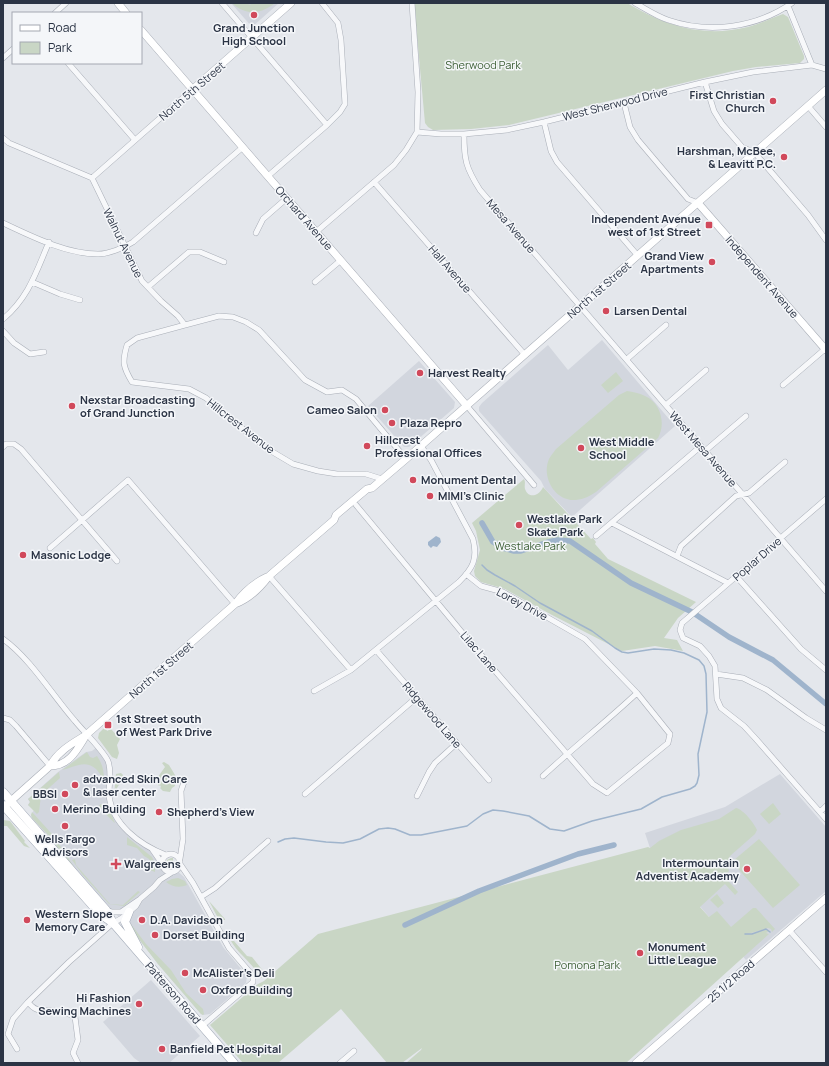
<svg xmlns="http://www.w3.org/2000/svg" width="829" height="1066" font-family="Manrope,sans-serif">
	<rect width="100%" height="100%" fill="#e4e7ec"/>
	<path fill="#d2d6de" d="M231 3H279L252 27Z
		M602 340 675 426 572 517 545 489 541 481 479 411V407L482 403 548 345 568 370Z
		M419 361 455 402 454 408 409 447H404L368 406Z
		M97 747 107 760 110 803 123 826 151 849 161 862 165 870 171 873 177 871 184 877 223 947 247 976 246 983 210 1014 203 1015 201 1014 158 964 128 925 108 907 32 818 31 815 34 810 28 805 30 802 28 799 58 772 86 752 92 751Z
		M780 774 826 827V891L746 960 650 848 645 833 725 807Z
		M151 980 200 1036 169 1063H141L134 1058 103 1022Z"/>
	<path fill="#c9d6c5" d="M232 3H244L251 5 249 3H275C262 14 245 16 232 3Z
		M414 3H627C665 26 703 38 748 27 760 24 771 18 783 14L788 17 804 56V59L800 63 756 67 733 71 509 125 471 129 433 130 428 127 425 123Z
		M616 372 623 381 608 393 601 385Z
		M627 391C633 392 639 393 645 396 661 403 666 424 658 438L596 492C590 496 584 499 576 500 555 502 541 477 549 459 551 455 554 452 556 449L619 395Z
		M524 479C526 483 524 485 525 489 529 500 540 495 543 487L591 539 593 538 596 542 595 544 608 559 696 602 678 618 664 638 677 640 683 651 655 646 622 651 552 615 505 589 481 582 475 576 474 571 480 550 476 531 472 523Z
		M105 727 107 731 111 729 120 739 117 745 119 753 117 759 112 757 98 738 99 733Z
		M87 752 90 757 93 758 97 756C102 763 104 770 104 780 101 776 99 772 96 769 84 759 74 768 62 770Z
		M164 762 169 765 175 775 174 780 175 786 172 788 170 792 163 791 160 788 161 787 160 785 159 786 156 781 160 774 165 767 162 763Z
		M59 772 60 778 41 795 39 812 37 814 28 805 30 802 28 799Z
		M116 774 121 773 123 775 122 780 117 788 116 795H114Z
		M773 803 781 814 769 824 760 814Z
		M101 804H107L115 823C112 821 100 808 99 805Z
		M736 808C743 809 754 823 757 830L755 834 730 856 727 862 729 871 724 876 738 892 735 895 725 884 700 907 709 917 717 911 731 927 753 908H756L775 929 772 932 771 929 768 928 751 933H745L750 934 766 930 769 931 766 933 769 934 626 1063H406L421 1050 422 1048 402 1063H387L341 1009 278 1063H243L210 1025 258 984 264 981 318 934 629 852 648 847 650 848 659 841 681 830 719 819Z
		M32 812 52 834 49 836 32 818 31 815Z
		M3 820 10 821 25 841 24 842 30 848 24 846 7 826H3Z
		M53 836 54 837 77 871 50 838Z
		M127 837 152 857 155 864V872L150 870 151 864 149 859 144 856 137 848 127 845Z
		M759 839 800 885 773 908 733 863 734 860Z
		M171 858H173V862L176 865 172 868 168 867 166 863 167 860Z
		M75 859 76 865 110 904 123 905 138 891 140 892 124 906 109 904 82 874 72 860Z
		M178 878 185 881 187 885C180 888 172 887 166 882L172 879Z
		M717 894 724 903 718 908 710 900Z
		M209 901 225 919V920H219Z
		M131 924 146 944 171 970 186 993 203 1009 204 1014 203 1015 201 1014 158 964 128 925Z
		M231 941H234L247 956 252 957 264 972V977L260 978C256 966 238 954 231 941Z"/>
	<path fill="#9fb4cc" d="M436 536 440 538 441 542 437 547 433 546 431 548 428 545V542Z"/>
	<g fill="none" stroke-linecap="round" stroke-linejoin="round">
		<path stroke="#9fb4cc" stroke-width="1.5" d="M278 842 285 839 294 838 326 842 343 843 360 839 379 829 388 828 395 829 410 835H421L467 826 483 814 493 810 503 811 529 816 550 829 564 831 592 821 641 809 662 797 690 789 695 786 697 783 699 775 698 754 707 712 706 674 704 666 699 660 684 653 671 650 654 649 628 653 622 652 615 648 592 631 540 603 515 586 495 575 487 570 482 565
			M745 934H752L766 929 770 932"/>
		<path stroke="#9fb4cc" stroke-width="5.5" d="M482 523 493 542 503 548 514 551H521L548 542 558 540 570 541 631 583 692 612 729 637 773 660 826 704
			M405 925 479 891 578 854 614 845"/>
		<defs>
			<path id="street" d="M222 3 327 125
				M412 3 418 92 417 132
				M635 3C646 9 656 16 668 20 709 34 756 28 792 3
				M788 6 812 65 826 69
				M55 13 66 3
				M3 58 13 49
				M68 63 135 140
				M705 82 714 111 722 124 742 147 755 153 760 159 808 215 826 240
				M624 103 630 127 638 140 688 199 698 203
				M808 106 826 127
				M544 122 551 151 557 162 638 256
				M417 132 441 134H464L507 130 544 122 705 82 753 72 812 65
				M464 134C464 160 466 168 480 190L826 591
				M3 138 9 143 92 178 142 281 161 301 178 316 185 325 219 316 233 317 246 322 259 330 305 380 327 392 342 390 356 399 406 459
				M268 176 327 125 340 112 345 104 341 40 338 23 322 3
				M92 178 192 90
				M374 182 525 355
				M3 223C31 236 66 254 98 254 108 254 124 248 133 242L243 147
				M316 232 394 165 406 150 417 132
				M256 233 263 219 287 198
				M32 282 60 294 80 300
				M315 282 341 260
				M148 287 189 252H200L224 262
				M3 319C29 297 36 272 49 242
				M185 325 137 338 127 345C122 362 123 367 132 382L189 389 206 398 266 448 293 464 318 471 337 474H366L382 479
				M3 331 14 343 30 354 44 352
				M627 359 666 325
				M783 385 825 349
				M666 405 706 370
				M467 406 534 485
				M3 447 6 444H14L21 449 117 561
				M705 451 746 416
				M826 499 682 623 680 630 683 638 700 646 709 656 715 666 717 699 721 708 744 726 756 739 826 819
				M356 505 470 642 593 784 607 793 668 743 670 734 637 693 585 639 503 592 481 586 466 574
				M612 523 728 583
				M596 536 701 446
				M50 548 128 480 235 604
				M677 556 681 546 736 496 749 493 785 462
				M269 576 351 670
				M736 576 801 649 826 670
				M3 639C30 658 53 696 75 721 84 732 102 749 108 761 112 772 109 782 109 794 111 824 140 845 166 855
				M376 650 489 780
				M716 674 743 678 767 690 806 718 826 730
				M314 691 351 670 459 582C473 568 478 559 473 539L431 460 421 446
				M3 718 10 720 16 726 50 766
				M543 776C573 748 606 722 637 693
				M305 794 417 697
				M417 796 429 772 435 763 457 743
				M820 812 826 806
				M152 849 161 862
				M162 863a9 9 0 1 1 18 0a9 9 0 1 1-18 0Z
				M180 859 183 839 181 791 185 779
				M180 864 193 883 229 948 253 976V982L202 1026
				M201 897 215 888 268 841
				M106 910 112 912H121L140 899 154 887 160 880 171 873
				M789 930 826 972
				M28 1002C37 1014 43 1009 57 1011 63 1011 69 1014 75 1017L78 1040 73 1053 78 1063
				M17 1049 8 1034 13 1019 28 1002 69 962 113 923 122 918 136 906 140 899
				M340 1063 354 1051"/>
			<path id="secondary" d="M118 3 126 13
				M141 30 467 406
				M192 90 291 3
				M698 203 826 350
				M235 604C249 599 260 588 269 576L334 520 336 515 367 489 372 488 406 459 826 90
				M50 766C69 766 77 750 85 737
				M3 808 50 766C58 751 73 743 86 735L235 604C243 593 254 583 267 577
				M636 1063 826 898"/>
			<path id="primary" d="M3 792 106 910 112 921
				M3 805 100 914 113 923 234 1063
				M129 912 125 922 138 947"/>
		</defs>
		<use href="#street" stroke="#a9aeb7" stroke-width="6"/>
		<use href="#secondary" stroke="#a9aeb7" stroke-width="8"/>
		<use href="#primary" stroke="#a3abb8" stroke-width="9"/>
		<use href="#street" stroke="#f7f8fa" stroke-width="5"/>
		<use href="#secondary" stroke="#fff" stroke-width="7"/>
		<use href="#primary" stroke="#fff" stroke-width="8"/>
	</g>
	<g fill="#d1495b" stroke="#f4f6f9" stroke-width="1.5">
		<circle cx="254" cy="15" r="4"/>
		<circle cx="773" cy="101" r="4"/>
		<circle cx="784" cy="157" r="4"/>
		<rect x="705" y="221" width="8" height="8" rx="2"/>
		<circle cx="712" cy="262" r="4"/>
		<circle cx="606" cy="311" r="4"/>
		<circle cx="420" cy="373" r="4"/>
		<circle cx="72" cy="406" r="4"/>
		<circle cx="385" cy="410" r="4"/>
		<circle cx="392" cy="423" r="4"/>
		<circle cx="367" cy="446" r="4"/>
		<circle cx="581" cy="448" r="4"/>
		<circle cx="413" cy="480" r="4"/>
		<circle cx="430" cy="496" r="4"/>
		<circle cx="519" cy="525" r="4"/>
		<circle cx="23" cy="555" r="4"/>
		<rect x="104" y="721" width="8" height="8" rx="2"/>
		<circle cx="75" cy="785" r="4"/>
		<circle cx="65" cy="794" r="4"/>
		<circle cx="55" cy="809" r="4"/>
		<circle cx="159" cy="812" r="4"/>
		<circle cx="65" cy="826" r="4"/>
		<path d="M114 858h4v4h4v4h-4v4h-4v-4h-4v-4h4z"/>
		<circle cx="747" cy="869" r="4"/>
		<circle cx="27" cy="920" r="4"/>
		<circle cx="142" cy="920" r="4"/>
		<circle cx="155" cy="935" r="4"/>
		<circle cx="640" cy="953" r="4"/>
		<circle cx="185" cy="973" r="4"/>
		<circle cx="203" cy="990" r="4"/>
		<circle cx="139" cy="1004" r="4"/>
		<circle cx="162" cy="1049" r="4"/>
	</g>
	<g text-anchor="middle" stroke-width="3" stroke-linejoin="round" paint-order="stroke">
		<g font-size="11" font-weight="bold" fill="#2b3445" stroke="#f4f6f9" text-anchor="start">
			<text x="254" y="32" text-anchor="middle">Grand Junction<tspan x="254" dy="13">High School</tspan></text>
			<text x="765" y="99" text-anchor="end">First Christian<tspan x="765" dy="13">Church</tspan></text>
			<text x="776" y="155" text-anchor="end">Harshman, McBee,<tspan x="776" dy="13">&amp; Leavitt P.C.</tspan></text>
			<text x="701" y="223" text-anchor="end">Independent Avenue<tspan x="701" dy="13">west of 1st Street</tspan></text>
			<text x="704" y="260" text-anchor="end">Grand View<tspan x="704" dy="13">Apartments</tspan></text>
			<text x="614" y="315">Larsen Dental</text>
			<text x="428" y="377">Harvest Realty</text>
			<text x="80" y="404">Nexstar Broadcasting<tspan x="80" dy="13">of Grand Junction</tspan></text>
			<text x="377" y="414" text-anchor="end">Cameo Salon</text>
			<text x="400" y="427">Plaza Repro</text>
			<text x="375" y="444">Hillcrest<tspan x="375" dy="13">Professional Offices</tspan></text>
			<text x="589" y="446">West Middle<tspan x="589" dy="13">School</tspan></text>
			<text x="421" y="484">Monument Dental</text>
			<text x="438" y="500">MIMI's Clinic</text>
			<text x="527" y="523">Westlake Park<tspan x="527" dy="13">Skate Park</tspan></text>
			<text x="31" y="559">Masonic Lodge</text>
			<text x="116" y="723">1st Street south<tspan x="116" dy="13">of West Park Drive</tspan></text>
			<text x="83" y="783">advanced Skin Care<tspan x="83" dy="13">&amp; laser center</tspan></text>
			<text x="57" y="798" text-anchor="end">BBSI</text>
			<text x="63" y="813">Merino Building</text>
			<text x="167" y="816">Shepherd's View</text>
			<text x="65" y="843" text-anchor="middle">Wells Fargo<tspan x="65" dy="13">Advisors</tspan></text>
			<text x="739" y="867" text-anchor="end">Intermountain<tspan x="739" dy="13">Adventist Academy</tspan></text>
			<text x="124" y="868">Walgreens</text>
			<text x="35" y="918">Western Slope<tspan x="35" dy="13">Memory Care</tspan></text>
			<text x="150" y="924">D.A. Davidson</text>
			<text x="163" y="939">Dorset Building</text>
			<text x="648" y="951">Monument<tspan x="648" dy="13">Little League</tspan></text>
			<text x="193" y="977">McAlister's Deli</text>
			<text x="211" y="994">Oxford Building</text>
			<text x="131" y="1002" text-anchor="end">Hi Fashion<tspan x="131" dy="13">Sewing Machines</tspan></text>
			<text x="170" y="1053">Banfield Pet Hospital</text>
		</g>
		<g font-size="11" fill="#3f6138" stroke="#f4f6f9">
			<text x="483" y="69">Sherwood Park</text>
			<text x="530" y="550">Westlake Park</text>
			<text x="587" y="969">Pomona Park</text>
		</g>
		<g font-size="11" fill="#2b3445" stroke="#f4f6f9">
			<text transform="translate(192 91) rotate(-41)" y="4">North 5th Street</text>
			<text transform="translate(615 104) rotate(-14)" y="4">West Sherwood Drive</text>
			<text transform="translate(304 218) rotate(49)" y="4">Orchard Avenue</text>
			<text transform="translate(511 226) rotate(49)" y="4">Mesa Avenue</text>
			<text transform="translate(123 243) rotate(64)" y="4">Walnut Avenue</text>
			<text transform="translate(450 269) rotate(49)" y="4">Hall Avenue</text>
			<text transform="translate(762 277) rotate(49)" y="4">Independent Avenue</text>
			<text transform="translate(599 290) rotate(-41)" y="4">North 1st Street</text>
			<text transform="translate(241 426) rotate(38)" y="4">Hillcrest Avenue</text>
			<text transform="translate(703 449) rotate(49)" y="4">West Mesa Avenue</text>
			<text transform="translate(757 559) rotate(-41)" y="4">Poplar Drive</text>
			<text transform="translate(522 604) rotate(28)" y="4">Lorey Drive</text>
			<text transform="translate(479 652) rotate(49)" y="4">Lilac Lane</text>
			<text transform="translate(161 670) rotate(-41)" y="4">North 1st Street</text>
			<text transform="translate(432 715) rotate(49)" y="4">Ridgewood Lane</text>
			<text transform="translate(731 981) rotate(-41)" y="4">25 1/2 Road</text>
			<text transform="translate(173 993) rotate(49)" y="4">Patterson Road</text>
		</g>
	</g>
	<rect width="829" height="1066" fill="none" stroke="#2b3445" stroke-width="8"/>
	<rect x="12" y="12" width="130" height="52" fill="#f4f6f9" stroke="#a4a8b1"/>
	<rect x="20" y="25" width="20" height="6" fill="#ffffff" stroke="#a4a8b1"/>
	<text x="48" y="32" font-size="12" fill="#2b3445">Road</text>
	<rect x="20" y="42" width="20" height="12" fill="#c9d6c5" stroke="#a4a8b1"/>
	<text x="48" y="52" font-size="12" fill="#2b3445">Park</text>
</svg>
